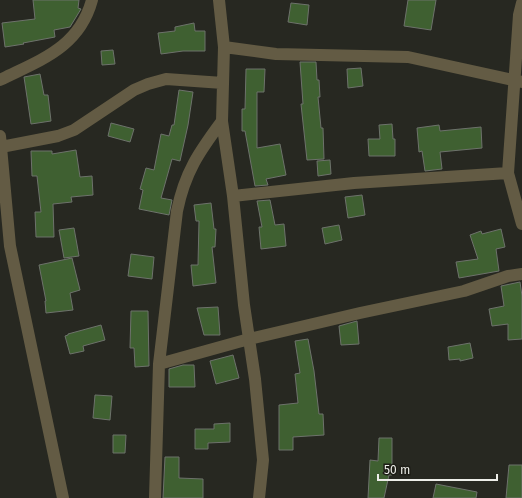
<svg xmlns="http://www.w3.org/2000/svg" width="522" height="498" font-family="'Fira Sans',sans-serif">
	<rect width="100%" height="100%" fill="#272821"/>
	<path fill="#3f6031" stroke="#6d726b" d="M33 0H79L78 8 81 9 70 27 54 30 55 37 23 43 24 44 5 47 2 23 35 19Z
		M408 0H436L431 30 404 26Z
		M291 3 309 5 307 25 288 22Z
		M194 23 195 31H205V51H183L161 54 158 33 175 31V27Z
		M113 50 115 64 102 65 101 51Z
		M300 62H316L317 80H319L320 97H318L321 128H323L324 159 307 160 301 104H303Z
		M361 68 363 86 348 88 347 69Z
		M246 69H265L264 92H257V148L280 144 286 175 266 179 268 185 255 186 245 131H242V109H245Z
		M40 74 44 95H48L51 121 31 124 24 77Z
		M179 90 193 92 188 125 180 161 172 159 161 198 172 200 169 215 139 209 143 190 140 189 146 168 154 170 161 134 169 136 172 125H174Z
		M111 123 134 129 130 142 108 136Z
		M392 124 393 139H395V156H369L368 139H380L379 125Z
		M439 125 440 131 481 127 482 148 440 152 442 169 425 171 422 151 419 152 417 128Z
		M76 150 80 177 92 176 93 195 71 197 72 202 53 204 54 237H36L35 212H41L37 176H32L31 151H52V154Z
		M330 160 331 174 318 176 317 161Z
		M362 195 365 215 348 218 345 197Z
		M270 200 275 225 284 224 286 246 261 249 259 227H262L257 201Z
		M211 203 214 229H216L215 247H212L216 283 193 286 191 265H198L199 221H196L194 205Z
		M339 225 342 240 325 244 322 228Z
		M74 228 79 256 64 258 59 230Z
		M501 229 505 247 496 249 499 271 459 278 456 262 478 259 470 235 481 231 482 234Z
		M131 254 154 257 152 279 128 276Z
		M72 258 80 290 70 293 73 310 46 313 45 301H46L39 265Z
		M520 282 522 296V339L508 340V324L492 326 489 309 504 306 501 286Z
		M218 307 220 335H204L197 308Z
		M131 311H148L149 366 135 367 134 348H130Z
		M357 321 359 344 341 345 339 326Z
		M101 325 105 340 83 346 84 351 70 354 65 336 68 335V334Z
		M308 339 314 371 319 414H323L324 435 293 437V450H279V405L298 403 295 374 300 373 295 341Z
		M470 343 473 358 460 361V359L449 360 448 347Z
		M233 355 239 378 216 384 210 361Z
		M183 365H194L195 387H169V369Z
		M95 395 112 396 110 420 93 418Z
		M230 423V442L208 443V449H195V429H214V424Z
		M113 435H126L125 453H113Z
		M379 438H392V475H389L384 498H368L370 460 378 461Z
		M165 457H179V478L203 479V498H163Z
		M509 465H522V498H506Z
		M436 484 477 492 476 498H433Z"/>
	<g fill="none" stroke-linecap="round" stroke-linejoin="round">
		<path stroke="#635b44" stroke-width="12" d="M219 0 224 47 222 121 233 196 244 305 255 379 263 460 259 498
			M522 3 519 15 508 173 522 224
			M224 47 276 54 408 57 522 82
			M0 80C40 60 79 48 92 0
			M0 136 10 246 63 498
			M1 147 58 136 74 130 134 90 148 84 166 79 223 83
			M233 196 354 183 508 173
			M159 364 249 339 360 313 464 291 508 276 522 274
			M155 498 159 364 177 211C185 172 199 152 222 121"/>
	</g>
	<path d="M378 474v6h119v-6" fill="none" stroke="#edeee9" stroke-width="2"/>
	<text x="384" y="474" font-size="12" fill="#edeee9" stroke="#1e1e17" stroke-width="3" paint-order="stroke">50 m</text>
</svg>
